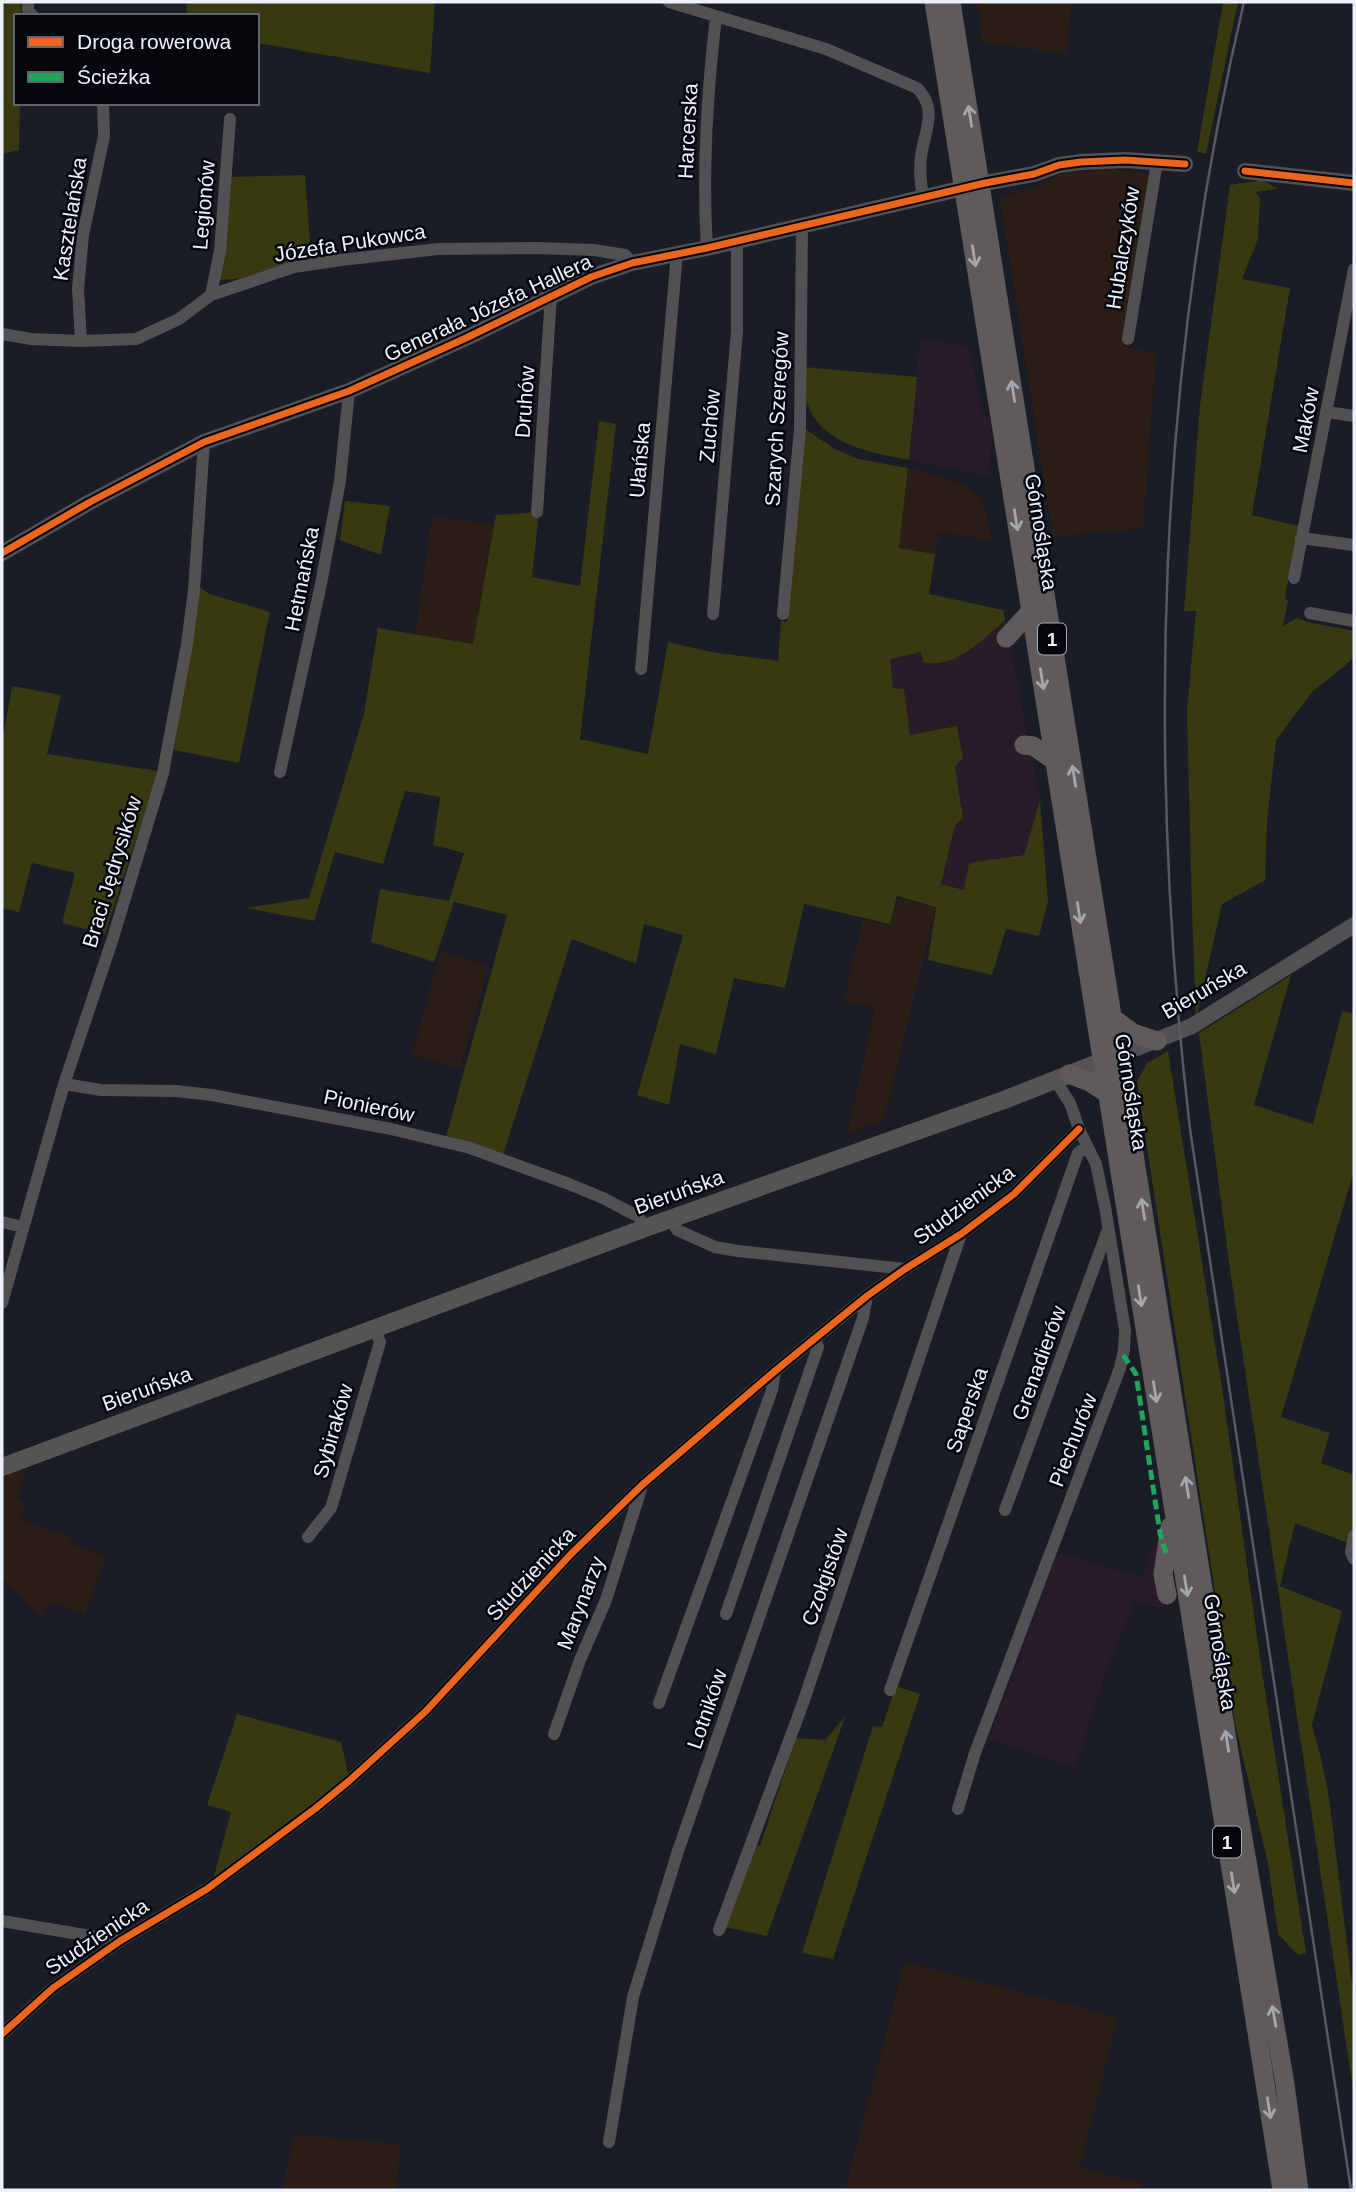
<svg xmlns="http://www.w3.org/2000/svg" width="1356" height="2192" font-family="Helvetica,sans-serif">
	<rect width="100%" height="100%" fill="#1a1d25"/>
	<path fill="#291c28" d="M920 340 969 346 982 411 990 420 992 442 988 476 909 460Z
		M1005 620 1040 800 1024 855 969 863 964 890 941 884 955 824 963 817 955 767 957 726 910 735 904 689H893L890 659 921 652 970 650Z
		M1156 1537 1164 1609 1134 1601 1105 1675 1075 1768 989 1739 1058 1553 1142 1577Z"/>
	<path fill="#2a1e16" d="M977 2H1072L1066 54 983 42Z
		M1114 169 1158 176 1129 349 1156 352 1143 528 1053 537 1000 199 1003 196 1033 189 1063 173Z
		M908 468 944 477 968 487 979 496 984 506 992 540 939 532 935 554 899 548Z
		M432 517 495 524 473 644 415 635Z
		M898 898 936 908 884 1120 847 1134 875 1008 844 1000 863 919 890 927Z
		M441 950 489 966 460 1068 412 1055Z
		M28 1463 17 1500 26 1504 21 1520 72 1538 70 1543 106 1556 85 1615 50 1602 43 1619 2 1577V1472Z
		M905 1962 1118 2017 1080 2168 1140 2182 1138 2190H845Z
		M293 2134 402 2144 395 2190H283Z"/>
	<path fill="#373911" d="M2 2H21V16H16V103H20L19 150 2 154Z
		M187 2H435L430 73 257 43V16H186Z
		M1223 2H1238L1206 154 1197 152Z
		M305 175 311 256 239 279 219 280 230 177Z
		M1262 180 1278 189 1255 192 1260 198 1258 239 1242 279 1290 288 1252 515 1298 526 1285 598 1288 601 1283 626 1297 618 1312 623 1354 631V658L1312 692 1276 740 1267 821 1265 880 1222 904 1196 1019 1192 910 1187 710 1196 611H1184L1200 405 1230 185Z
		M804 367 917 377 909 460C873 453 822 445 808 405 804 395 805 379 804 367Z
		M599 421 616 424 580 739 648 754 668 642 711 652 778 661 781 621 787 622 805 429 835 449 858 459 908 468 899 548 935 554 929 594 1003 610 1005 620C983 639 955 670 923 662L921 652 890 659 893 688 904 689 910 735 957 726 963 758 955 767 963 818 955 825 941 884 964 890 969 863 1024 855 1040 800 1048 901 1039 936 1006 929 992 975 928 960 936 907 897 896 890 924 804 904 785 988 734 978 716 1054 680 1044 669 1105 637 1095 683 935 644 924 636 964 572 939 503 1155 446 1137 507 915 454 902 434 962 371 942 380 889 449 901 464 853 433 845 440 797 405 791 383 864 335 852 314 921 246 908 309 898 364 714 378 628 473 644 496 515 539 512 532 577 580 586Z
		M345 501 390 506 381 555 340 540Z
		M198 586 209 594 270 612 239 763 174 750Z
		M12 686 61 695 47 754 158 771 105 934 62 923 75 873 32 863 19 912 2 908V732H4Z
		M1291 975 1254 1105 1313 1124 1342 1011 1354 1014V1171L1281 1417 1330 1433 1321 1463 1354 1475V1525L1348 1543 1295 1523 1280 1586 1342 1611 1312 1725 1321 1758 1329 1798 1354 2000V2096L1230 1270 1199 1033Z
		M1168 1051 1222 1387 1261 1665 1306 1953 1298 1955 1278 1934 1268 1864 1235 1723 1137 1082 1147 1063Z
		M896 1686 920 1694 833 1959 802 1953 873 1726 882 1727Z
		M237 1714 341 1742 349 1777 213 1880 231 1812 207 1805Z
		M845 1717 767 1936 724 1927 716 1941 750 1844 760 1846 796 1738 825 1740Z"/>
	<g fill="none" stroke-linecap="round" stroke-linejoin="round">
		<path stroke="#535053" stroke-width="12" d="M28 2V11L33 16
			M669 2 826 49 917 88C939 110 924 131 921 157 919 171 921 184 923 197
			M707 248C702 170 707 94 716 17
			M211 295 220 251 230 119
			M2 334 31 339 81 341 136 339 179 319 211 295 294 267 341 260 438 249 538 248 594 250 625 255 632 263
			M1128 339 1157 162
			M81 341 78 289 83 235 104 136 103 103
			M1327 412 1354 416
			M537 512 551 295
			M1301 538 1354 545
			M1294 578 1354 269
			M1310 613 1354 621
			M713 614 737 331V241
			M783 614 800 429 802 225
			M641 669 677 253
			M280 772 321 584 340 481 349 391
			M64 1084 101 1090 176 1091 212 1095 391 1129 470 1148 569 1184 603 1198 639 1217 645 1228
			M671 1219 677 1230 715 1247 738 1251 905 1269
			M2 1222 23 1227
			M2 1303 64 1084 112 941 163 773 187 644 194 590 204 442
			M1005 1510 1107 1232
			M1354 1536 1351 1552 1354 1559
			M308 1537 331 1508 380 1342 375 1330
			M726 1614 818 1347 815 1338
			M890 1690 1078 1153 1087 1146
			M659 1703 772 1390 775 1371
			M554 1734 580 1660 606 1600 641 1489
			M958 1809 975 1753 1120 1368 1124 1350 1125 1330 1105 1207 1096 1164 1079 1129 1070 1103 1055 1080
			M2 1921 120 1941
			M719 1930 803 1703 961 1234
			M2 2034 53 1988 120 1941 207 1889 316 1808 349 1781 426 1711 571 1554 642 1485 775 1371 867 1296 905 1269 961 1234 1014 1194 1079 1129
			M609 2142 633 1997 678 1851 863 1318 867 1296"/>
		<path stroke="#535053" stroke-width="16" d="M1245 171 1354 183
			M2 553 90 502 204 442 349 391 466 338 591 277 632 263 707 248 985 183 1034 174 1059 165 1081 162 1125 160 1185 164
			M1119 1055 1192 1026 1354 925"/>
		<path stroke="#565355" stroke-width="18" d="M2 1467 645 1228 1004 1100 1116 1056"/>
		<path stroke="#5f5b5c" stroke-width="19" d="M934 2 1282 2190
			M951 2 1238 1809 1285 2084 1299 2190
			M1006 638 1031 611
			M1024 745 1033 746 1055 761
			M1114 1019 1133 1033 1157 1041
			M1069 1074 1090 1082 1108 1094
			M1167 1595 1163 1574 1170 1527"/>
		<path stroke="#5a5a5e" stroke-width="2.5" d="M1244 2C1157 370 1146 754 1190 1129L1351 2190"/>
		<path stroke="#20a55d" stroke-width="5" stroke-dasharray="10 5" stroke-linecap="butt" d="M1123 1355 1136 1374 1160 1533 1166 1553"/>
		<defs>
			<path id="cycleway" d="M1245 171 1354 183
				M2 553 90 502 204 442 349 391 466 338 591 277 632 263 707 248 985 183 1034 174 1059 165 1081 162 1125 160 1185 164
				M2 2034 53 1988 120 1941 207 1889 316 1808 349 1781 426 1711 571 1554 642 1485 775 1371 867 1296 905 1269 961 1234 1014 1194 1079 1129"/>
		</defs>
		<use href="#cycleway" stroke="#04060c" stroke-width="11"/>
		<use href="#cycleway" stroke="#eb651d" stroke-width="7"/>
	</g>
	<defs><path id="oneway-shaft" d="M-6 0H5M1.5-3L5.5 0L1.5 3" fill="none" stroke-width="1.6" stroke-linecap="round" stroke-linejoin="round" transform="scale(1.75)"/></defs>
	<g stroke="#a6a6ac">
		<use href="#oneway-shaft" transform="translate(970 116) rotate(-99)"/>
		<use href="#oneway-shaft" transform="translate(974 256) rotate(81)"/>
		<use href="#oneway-shaft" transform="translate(1013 391) rotate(-99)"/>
		<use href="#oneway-shaft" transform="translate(1016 520) rotate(81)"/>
		<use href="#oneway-shaft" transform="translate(1042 679) rotate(81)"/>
		<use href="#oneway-shaft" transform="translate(1074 776) rotate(-99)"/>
		<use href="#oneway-shaft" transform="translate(1079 913) rotate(81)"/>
		<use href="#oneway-shaft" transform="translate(1143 1209) rotate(-99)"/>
		<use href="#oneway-shaft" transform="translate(1140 1296) rotate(81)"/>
		<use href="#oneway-shaft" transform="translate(1155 1392) rotate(81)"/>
		<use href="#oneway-shaft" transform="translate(1187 1487) rotate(-99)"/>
		<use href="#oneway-shaft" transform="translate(1186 1586) rotate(81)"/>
		<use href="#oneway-shaft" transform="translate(1227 1741) rotate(-99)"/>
		<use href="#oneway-shaft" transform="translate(1233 1883) rotate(81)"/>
		<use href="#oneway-shaft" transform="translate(1274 2016) rotate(-100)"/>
		<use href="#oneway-shaft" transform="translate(1269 2108) rotate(81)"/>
	</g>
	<g text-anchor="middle" stroke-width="5" stroke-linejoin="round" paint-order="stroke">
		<g fill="#04060c" stroke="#a7aab5" stroke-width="2">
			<rect x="1038" y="623.5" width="28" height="31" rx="5"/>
			<rect x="1213" y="1826.5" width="28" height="31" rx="5"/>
		</g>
		<g font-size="19" font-weight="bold" fill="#edf1fd">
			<text x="1052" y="646">1</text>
			<text x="1227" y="1849">1</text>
		</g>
		<g font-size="21" fill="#edf1fd" stroke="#04060c">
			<text transform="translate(688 131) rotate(-87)" y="7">Harcerska</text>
			<text transform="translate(204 205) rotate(-85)" y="7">Legionów</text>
			<text transform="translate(70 219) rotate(-81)" y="7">Kasztelańska</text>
			<text transform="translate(350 243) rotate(-9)" y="7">Józefa Pukowca</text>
			<text transform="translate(1123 248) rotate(-81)" y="7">Hubalczyków</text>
			<text transform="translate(488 308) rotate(-25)" y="7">Generała Józefa Hallera</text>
			<text transform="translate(525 402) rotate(-86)" y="7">Druhów</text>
			<text transform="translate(777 419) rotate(-87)" y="7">Szarych Szeregów</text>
			<text transform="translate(1306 420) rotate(-79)" y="7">Maków</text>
			<text transform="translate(710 426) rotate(-85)" y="7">Zuchów</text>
			<text transform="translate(640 460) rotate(-85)" y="7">Ułańska</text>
			<text transform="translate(1041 532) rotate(81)" y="7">Górnośląska</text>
			<text transform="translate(302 579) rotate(-79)" y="7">Hetmańska</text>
			<text transform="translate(112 872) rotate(-73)" y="7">Braci Jędrysików</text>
			<text transform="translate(1204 990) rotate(-30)" y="7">Bieruńska</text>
			<text transform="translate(1131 1092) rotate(81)" y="7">Górnośląska</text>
			<text transform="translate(369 1106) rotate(12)" y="7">Pionierów</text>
			<text transform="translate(679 1192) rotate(-20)" y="7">Bieruńska</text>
			<text transform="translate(964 1205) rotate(-36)" y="7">Studzienicka</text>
			<text transform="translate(1039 1363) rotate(-70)" y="7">Grenadierów</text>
			<text transform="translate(147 1389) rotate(-20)" y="7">Bieruńska</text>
			<text transform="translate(967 1410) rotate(-71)" y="7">Saperska</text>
			<text transform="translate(333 1431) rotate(-74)" y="7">Sybiraków</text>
			<text transform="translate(1073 1440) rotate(-69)" y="7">Piechurów</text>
			<text transform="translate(531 1574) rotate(-47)" y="7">Studzienicka</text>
			<text transform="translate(825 1577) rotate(-71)" y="7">Czołgistów</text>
			<text transform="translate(581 1603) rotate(-69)" y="7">Marynarzy</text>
			<text transform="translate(1220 1652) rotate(81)" y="7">Górnośląska</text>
			<text transform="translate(707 1709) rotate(-71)" y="7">Lotników</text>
			<text transform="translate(97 1937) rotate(-34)" y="7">Studzienicka</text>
		</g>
	</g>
	<rect width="1356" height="2192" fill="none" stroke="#edf1fd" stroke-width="7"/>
	<rect x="14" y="14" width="245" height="91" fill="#04060c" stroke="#61646c" stroke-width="2"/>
	<rect x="28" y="37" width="35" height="10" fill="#eb651d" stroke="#61646c" stroke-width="2"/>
	<text x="77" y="49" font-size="21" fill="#edf1fd">Droga rowerowa</text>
	<rect x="28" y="72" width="35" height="10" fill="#20a55d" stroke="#61646c" stroke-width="2"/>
	<text x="77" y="84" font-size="21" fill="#edf1fd">Ścieżka</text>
</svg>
